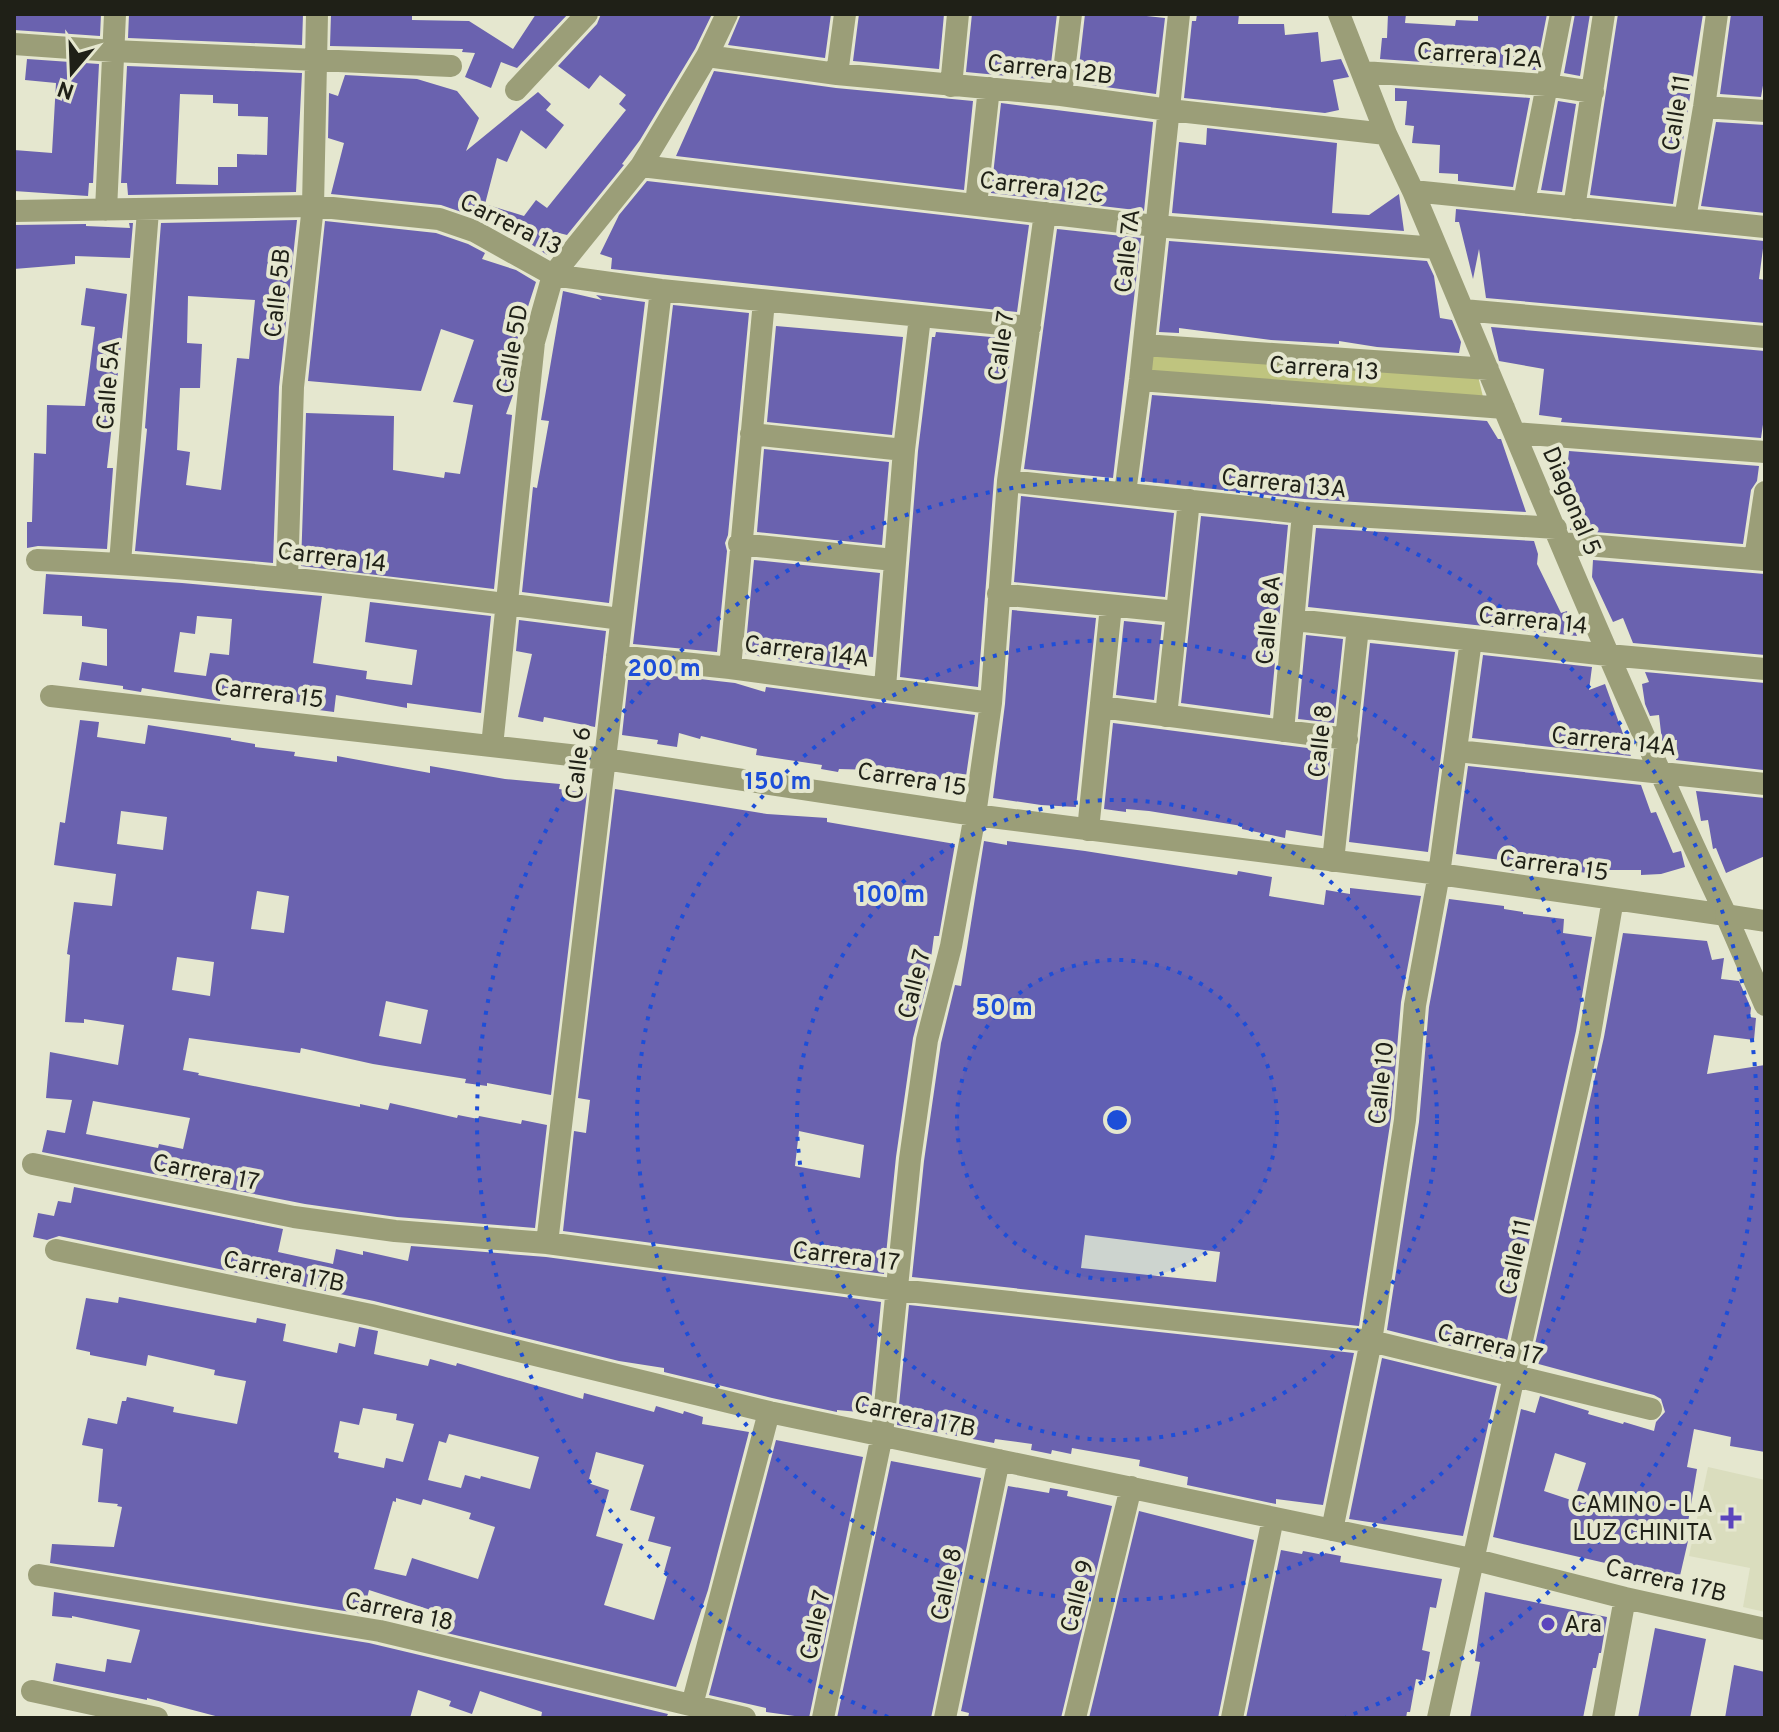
<svg xmlns="http://www.w3.org/2000/svg" width="1779" height="1732" font-family="Overpass,sans-serif">
	<rect width="100%" height="100%" fill="#e5e7cf"/>
	<path fill="#daddbe" d="M1708 1467 1765 1480V1612L1743 1607 1750 1568 1689 1556Z"/>
	<path fill="#bfc47f" d="M1150 351 1478 376 1483 397 1147 376Z"/>
	<path fill="#6a62af" fill-rule="evenodd" d="M14 14H101L100 36 14 30Z
		M129 14H303L302 45 128 38Z
		M331 14H412V20L469 21 513 49 536 14H568L517 68 501 62 491 88 465 77 475 53 462 52 463 49 330 46Z
		M601 14H712L695 49 640 140 622 164 624 165 567 235 555 232 547 255 496 220 494 226 479 218 441 205 331 194 344 143 328 138 329 93 338 96 345 75 417 79 457 91 479 118 466 151 538 92 551 104 546 110 564 125 546 149 521 130 507 162 497 158 485 204 524 216 536 200 547 208 626 110 619 104 626 95 600 75 589 89 558 66 597 24Z
		M741 14H831L825 58 728 45Z
		M859 14H944L939 69 853 61Z
		M972 14H1057L1049 80 966 72Z
		M1085 14H1128L1165 18 1156 94 1077 83Z
		M1197 14H1239L1238 24H1284L1285 35 1318 32 1321 62 1341 59 1349 77 1333 80 1339 110 1325 113 1184 98 1192 21H1196Z
		M1388 14H1406L1405 23 1455 26 1456 20 1478 21V14H1547L1536 70 1380 59 1382 38H1387Z
		M1575 14H1590L1580 76 1564 73Z
		M1618 14H1703L1673 204 1590 195Z
		M1731 14H1765V74L1761 97 1720 94Z
		M27 59 99 64 93 183H89L88 196 14 191V150L52 153 56 83 25 80Z
		M127 66 302 73 296 192 128 195 127 183H121ZM180 94 213 95V103L238 104V116L268 117 267 155 237 154V167H218V185L176 184Z
		M714 71 836 88 973 101 964 190 676 156Z
		M1395 88 1530 98 1513 187 1458 181V174L1439 173 1440 145 1412 143 1414 126 1405 125 1407 101H1395Z
		M1558 101 1576 104 1562 192 1541 190Z
		M1001 103 1153 122 1144 211 991 193Z
		M1716 122 1765 125V213L1701 206Z
		M1207 128 1337 143 1332 213 1369 215 1399 194 1404 231 1172 213 1179 142 1206 145Z
		M647 181 1029 225 1017 312 611 269 612 258 600 254 619 215Z
		M1456 209 1764 241 1759 279 1765 280V323L1486 298 1479 249 1473 279 1459 222H1455Z
		M297 220 279 387 273 563 135 551 147 429 145 428 161 223ZM188 296 255 300 249 359 237 358 221 490 186 485 190 452 177 450 180 388H200L202 344 187 343Z
		M325 221 436 233 468 244 485 253 482 259 516 270 536 282 507 371 513 373 506 393 513 395 506 414 512 415 494 589 301 566 306 413 394 416 393 470 444 478 445 472 460 474 473 405 453 402 474 340 441 329 421 391 308 381Z
		M129 223H133L130 258 75 256V264L14 269V225L86 224V226L130 228Z
		M1057 229 1141 238 1113 478 1024 469Z
		M1169 241 1427 261 1434 276 1440 318 1452 320 1461 342 1459 353 1377 347 1339 341V344L1271 340 1179 328V333L1159 332Z
		M86 288 127 294 107 468H113L107 549 38 546 27 548V522H32L34 453 46 454 47 405 85 406 95 327 81 325Z
		M563 291 602 300 596 295 645 302 609 603 522 592 533 487 537 488 549 421 541 420Z
		M673 305 749 313 728 535 725 543 727 551 717 652 633 644Z
		M776 326 903 337 892 435 767 422Z
		M1491 327 1765 351V411L1761 438 1561 422 1562 418 1539 415 1544 369 1499 361Z
		M936 332 1013 339 994 479 978 687 900 677 918 451 932 337H935Z
		M1152 395 1487 421 1498 439H1501L1526 512 1304 499 1141 481Z
		M764 449 889 462 882 545 757 532Z
		M1569 451 1759 466 1757 481 1751 490 1743 544 1570 530 1571 508H1566V489H1562V470H1567Z
		M1021 496 1174 513 1165 597 1014 582Z
		M1201 516 1288 525 1270 715 1181 703Z
		M1316 528 1534 541 1538 554 1537 564 1561 613 1567 611 1577 636 1308 607Z
		M754 560 880 573 873 657 851 655 850 670 745 654Z
		M1593 560 1765 574V655L1633 643 1623 618 1613 622 1592 577Z
		M46 574 182 583 322 596 313 663 367 671 366 679 412 685 417 650 365 642 370 602 491 616 481 713 407 703V708L336 695 334 712 311 709 312 704 278 699V703L221 694 220 701 142 688 141 692 123 689V686L79 680 82 662 107 666V629L82 626V616L43 614ZM197 616 232 619 229 655 210 653 206 676 174 672 180 632 195 634Z
		M1012 610 1096 618 1076 807 1041 805 993 798 1005 704Z
		M519 620 606 631 595 727 544 717 543 722 518 717 532 654 516 651Z
		M1124 621 1162 625 1154 700 1116 695Z
		M1306 635 1343 639 1334 723 1298 719Z
		M1370 643 1455 652 1428 852 1349 842Z
		M1483 655 1592 667 1589 690 1605 684 1631 756 1472 738Z
		M629 671 735 683 765 692 766 687 975 715 965 783 875 770 839 769 838 772 821 769 822 765 756 755 757 749 701 736 700 739 679 733 677 747 657 744 658 740 622 735Z
		M1645 672 1765 683 1763 770 1676 760 1677 740 1662 741 1659 715 1650 716 1645 704 1642 684 1649 682Z
		M80 720 99 722 97 737 145 744 148 725 231 738V740L255 744V747L295 752 294 756 337 762V756L430 773V766L505 779 560 784 559 789 587 793 551 1095 487 1083V1086L465 1083 466 1079 373 1064 301 1048 300 1053 189 1038 183 1070 199 1073 198 1075 360 1107V1104L388 1110 390 1103 457 1118 458 1115 478 1119 479 1116 521 1124 522 1120 547 1125 535 1228 397 1217 305 1204 42 1152 47 1130 65 1133 72 1100 46 1098 50 1052 118 1065 124 1025 84 1019V1023L65 1022 70 955 67 954 74 902 112 906 116 874 54 865 60 822 65 823ZM121 811 167 817 163 850 117 844ZM257 891 289 896 284 933 251 929ZM177 957 214 962 210 996 172 990ZM386 1001 428 1010 421 1044 379 1036ZM93 1101 190 1118 183 1149 159 1144 158 1148 86 1134Z
		M1113 723 1331 751 1322 836 1286 830 1285 838 1242 829V826L1149 811 1126 809V812L1104 809Z
		M1468 766 1641 785 1651 813 1656 812 1673 853 1681 851 1685 867 1661 874 1641 875V870H1597V874L1525 866 1524 872 1507 870 1508 861 1456 854Z
		M615 789 767 814 827 818V822L955 844 939 936H934L928 980 913 1038 896 1157 884 1274 563 1231 574 1131 586 1133 590 1100 578 1098ZM799 1131 864 1145 860 1178 795 1166Z
		M1696 791 1765 798V856L1726 873 1716 848 1713 849 1708 820 1701 821Z
		M984 841 1007 845V841L1085 851 1237 875 1238 871 1272 877 1269 896 1324 905 1326 890 1350 894V888L1421 896 1401 1002 1391 1118 1359 1326 912 1277 924 1161 941 1043 955 985 961 986ZM1085 1235 1220 1252 1216 1282 1081 1268Z
		M1449 899 1504 906V909L1523 912V914L1564 919 1563 933 1592 937 1576 1031 1503 1359 1387 1330 1419 1122 1429 1007Z
		M1623 933 1707 941 1712 960 1724 958 1721 979 1739 981 1751 1008 1750 1017 1756 1018 1754 1040 1714 1035 1707 1074 1765 1065V1452L1730 1446 1731 1437 1694 1429 1687 1467 1697 1469 1685 1540 1688 1541 1679 1580 1493 1537 1521 1409 1535 1413 1540 1396 1589 1411 1588 1414 1623 1424 1624 1422 1654 1431 1656 1422 1665 1412 1661 1399 1654 1395 1531 1362 1604 1037ZM1555 1453 1586 1463 1574 1501 1544 1491Z
		M74 1187 283 1229 278 1252 333 1264 336 1249 363 1255V1251L408 1261 411 1246 546 1257 881 1302 870 1413 837 1410V1412L772 1398 664 1372V1368L619 1361 374 1301 59 1236 47 1240 33 1237 38 1213 54 1216 58 1201 71 1203Z
		M119 1297 256 1323 257 1318 286 1324 283 1341 337 1353 339 1343 355 1347 359 1327 368 1329 378 1331 374 1354 428 1366 430 1359 456 1366 457 1363 583 1399 584 1393 654 1412 656 1406 683 1414 684 1411 703 1417 702 1424 749 1432 708 1590 676 1687 434 1630 440 1613 369 1590 363 1614 50 1563 52 1544 114 1547 122 1507 117 1506 118 1504 98 1502 103 1449 82 1445 88 1418 117 1424 122 1401H126L127 1397 174 1407 173 1412 237 1424 246 1381 214 1375 215 1370 148 1355 146 1366 90 1355V1352L76 1349 86 1298 118 1303ZM363 1408 397 1414 396 1420 414 1424 403 1462 386 1458 384 1468 338 1458 339 1453 334 1452 340 1421 359 1425ZM449 1434 539 1457 530 1489 481 1476 480 1479 465 1475 461 1488 428 1480 439 1441 446 1443ZM596 1452 644 1465 630 1510 655 1517 648 1541 671 1547 664 1572 668 1573 654 1620 604 1605 623 1544 596 1536 609 1490 588 1483ZM396 1498 421 1505 423 1499 471 1513 469 1519 495 1527 478 1579 412 1558 406 1576 374 1569 393 1501 396 1502Z
		M909 1305 1354 1353 1323 1505 1276 1499V1504L1187 1485 1188 1477 1139 1466 1140 1460 1072 1448 1071 1454 1052 1450 1051 1454 1031 1450 1032 1444 995 1439 994 1443 897 1425Z
		M1382 1358 1497 1386 1463 1536 1349 1519Z
		M776 1440 863 1457 809 1718 766 1712V1708L709 1695Z
		M891 1461 981 1478 931 1718H837Z
		M1008 1486 1049 1493 1050 1488 1068 1491 1067 1496 1112 1506 1061 1718H968L969 1713 961 1711Z
		M1139 1511 1254 1540 1218 1718H1089Z
		M1281 1550 1302 1554 1303 1551 1324 1555 1325 1553 1341 1556 1340 1562 1442 1579 1436 1608 1430 1607 1422 1650 1430 1652 1425 1681 1416 1679 1410 1712H1407L1406 1718H1246Z
		M54 1592 369 1643 668 1714 666 1718H541L542 1712 480 1691 472 1714 449 1706 451 1701 418 1690 410 1718H223L147 1698V1700L53 1681 56 1663 105 1672 107 1659 131 1663 140 1630 72 1616V1618L52 1616Z
		M1485 1592 1607 1617 1601 1653H1599L1596 1668H1593L1583 1718H1470L1480 1662 1475 1661Z
		M1655 1628 1706 1639 1690 1718H1638Z
		M1734 1665 1765 1672V1718H1725Z"/>
	<g fill="none" stroke-linecap="round" stroke-linejoin="round">
		<path stroke="#9b9e78" stroke-width="22" d="M1339 14 1386 134 1413 191C1515 433 1613 677 1726 915
			M14 44 113 51 451 66
			M707 56 837 74 1061 95 1169 110 1386 134
			M1363 72 1546 85 1593 92
			M837 74 845 14
			M951 86 958 14
			M516 90 587 14
			M1061 95 1071 14
			M1704 107 1765 111
			M641 166 1155 226 1437 248
			M1413 191 1765 227
			M1524 202 1561 14
			M976 205 989 88
			M1574 208 1604 14
			M106 210 115 14
			M14 211 313 206 439 219 474 231 553 275 661 290 1030 327
			M1685 219 1704 107 1717 14
			M1463 310 1765 337
			M1144 345 1488 369
			M1140 380 1504 408
			M1515 433 1765 452
			M751 434 904 450
			M1008 481 1303 513 1556 528
			M1125 493 1140 380 1179 14
			M1563 543 1765 560
			M739 544 894 560
			M1755 559 1765 492
			M37 560C232 567 427 594 621 619
			M120 563 148 211
			M287 578 293 387 313 206 317 14
			M998 594 1177 612
			M1295 620 1608 655 1765 669
			M617 656 730 668 991 703
			M730 668 764 301
			M885 687 904 450 920 317
			M51 696 605 759 975 815 1439 874 1726 915
			M1101 707 1347 739
			M1166 716 1189 500
			M1283 731 1303 513
			M492 746 534 342 553 275 641 166 707 56 727 14
			M1457 751 1765 784
			M1088 830 1111 606
			M1333 861 1358 627
			M33 1164 294 1217 395 1231 547 1243 898 1290 1371 1341 1651 1409
			M547 1243 661 290
			M56 1250 371 1315 769 1412 1476 1560 1625 1598 1765 1629
			M1332 1530 1371 1341 1405 1120 1415 1005 1439 874 1471 640
			M39 1575 380 1631 745 1718
			M32 1691 157 1718
			M692 1705 769 1412
			M823 1718 882 1435 910 1159 927 1040 951 946 975 815 991 703 1008 481 1045 213
			M945 1718 999 1460
			M1075 1718 1131 1487
			M1232 1718 1273 1518
			M1438 1718 1590 1034 1613 899
			M1603 1718 1625 1598"/>
		<path stroke="#9b9e78" stroke-width="22" d="M1726 915 1765 1005
			M1726 915 1765 921"/>
	</g>
	<circle cx="1117" cy="1120" r="160" fill="#1d4ed8" fill-opacity=".12"/>
	<g fill="none" stroke="#1d4ed8" stroke-width="4" stroke-dasharray="4 8">
		<circle cx="1117" cy="1120" r="160"/>
		<circle cx="1117" cy="1120" r="320"/>
		<circle cx="1117" cy="1120" r="480"/>
		<path d="M888 1717A640 640 0 1 1 1346 1717"/>
	</g>
	<g fill="#5b44bd" stroke="#e5e7cf" stroke-width="3">
		<path d="M1727 1506h8v8h8v8h-8v8h-8v-8h-8v-8h8z"/>
		<circle cx="1548" cy="1624" r="8"/>
	</g>
	<g text-anchor="middle" stroke-width="8" stroke-linejoin="round" paint-order="stroke">
		<g font-size="24" fill="#1f2017" stroke="#e5e7cf">
			<text transform="translate(1480 55) rotate(4)" y="8">Carrera 12A</text>
			<text transform="translate(1050 69) rotate(6)" y="8">Carrera 12B</text>
			<text transform="translate(1676 113) rotate(-81)" y="8">Calle 11</text>
			<text transform="translate(1042 187) rotate(7)" y="8">Carrera 12C</text>
			<text transform="translate(511 224) rotate(26)" y="8">Carrera 13</text>
			<text transform="translate(1127 251) rotate(-84)" y="8">Calle 7A</text>
			<text transform="translate(277 293) rotate(-84)" y="8">Calle 5B</text>
			<text transform="translate(1001 346) rotate(-82)" y="8">Calle 7</text>
			<text transform="translate(512 349) rotate(-80)" y="8">Calle 5D</text>
			<text transform="translate(1324 368) rotate(4)" y="8">Carrera 13</text>
			<text transform="translate(108 385) rotate(-86)" y="8">Calle 5A</text>
			<text transform="translate(1284 483) rotate(6)" y="8">Carrera 13A</text>
			<text transform="translate(1572 501) rotate(67)" y="8">Diagonal 5</text>
			<text transform="translate(332 557) rotate(7)" y="8">Carrera 14</text>
			<text transform="translate(1268 620) rotate(-85)" y="8">Calle 8A</text>
			<text transform="translate(1533 620) rotate(6)" y="8">Carrera 14</text>
			<text transform="translate(807 651) rotate(7)" y="8">Carrera 14A</text>
			<text transform="translate(269 693) rotate(7)" y="8">Carrera 15</text>
			<text transform="translate(1320 741) rotate(-84)" y="8">Calle 8</text>
			<text transform="translate(1614 741) rotate(6)" y="8">Carrera 14A</text>
			<text transform="translate(578 763) rotate(-83)" y="8">Calle 6</text>
			<text transform="translate(912 779) rotate(9)" y="8">Carrera 15</text>
			<text transform="translate(1554 865) rotate(8)" y="8">Carrera 15</text>
			<text transform="translate(914 984) rotate(-76)" y="8">Calle 7</text>
			<text transform="translate(1381 1083) rotate(-84)" y="8">Calle 10</text>
			<text transform="translate(206 1172) rotate(11)" y="8">Carrera 17</text>
			<text transform="translate(846 1256) rotate(7)" y="8">Carrera 17</text>
			<text transform="translate(1515 1257) rotate(-78)" y="8">Calle 11</text>
			<text transform="translate(284 1271) rotate(12)" y="8">Carrera 17B</text>
			<text transform="translate(1490 1344) rotate(14)" y="8">Carrera 17</text>
			<text transform="translate(915 1416) rotate(12)" y="8">Carrera 17B</text>
			<text transform="translate(1666 1580) rotate(13)" y="8">Carrera 17B</text>
			<text transform="translate(946 1584) rotate(-78)" y="8">Calle 8</text>
			<text transform="translate(1077 1596) rotate(-76)" y="8">Calle 9</text>
			<text transform="translate(399 1611) rotate(12)" y="8">Carrera 18</text>
			<text transform="translate(815 1625) rotate(-78)" y="8">Calle 7</text>
		</g>
		<g font-size="24" fill="#1f2017" stroke="#e5e7cf" text-anchor="end">
			<text x="1713" y="1512">CAMINO - LA<tspan x="1713" dy="28">LUZ CHINITA</tspan></text>
			<text x="1564" y="1632" text-anchor="start">Ara</text>
		</g>
	</g>
	<circle cx="1117" cy="1120" r="12" fill="#1d4ed8" stroke="#e5e7cf" stroke-width="4"/>
	<g font-size="24" text-anchor="middle" font-weight="bold" fill="#1d4ed8" stroke="#e5e7cf" stroke-width="8" stroke-linejoin="round" paint-order="stroke">
		<text x="664" y="676">200 m</text>
		<text x="778" y="789">150 m</text>
		<text x="891" y="902">100 m</text>
		<text x="1004" y="1015">50 m</text>
	</g>
	<rect width="1779" height="1732" fill="none" stroke="#1f2017" stroke-width="32"/>
	<g transform="translate(72 72) rotate(199)" stroke="#e5e7cf" stroke-width="6" paint-order="stroke">
	<path d="M0-6L14 30L0 20L-14 30Z" fill="#1f2017"/>
	<text y="-12" font-size="22" font-weight="bold" text-anchor="middle" fill="#1f2017">N</text>
	</g>
</svg>
